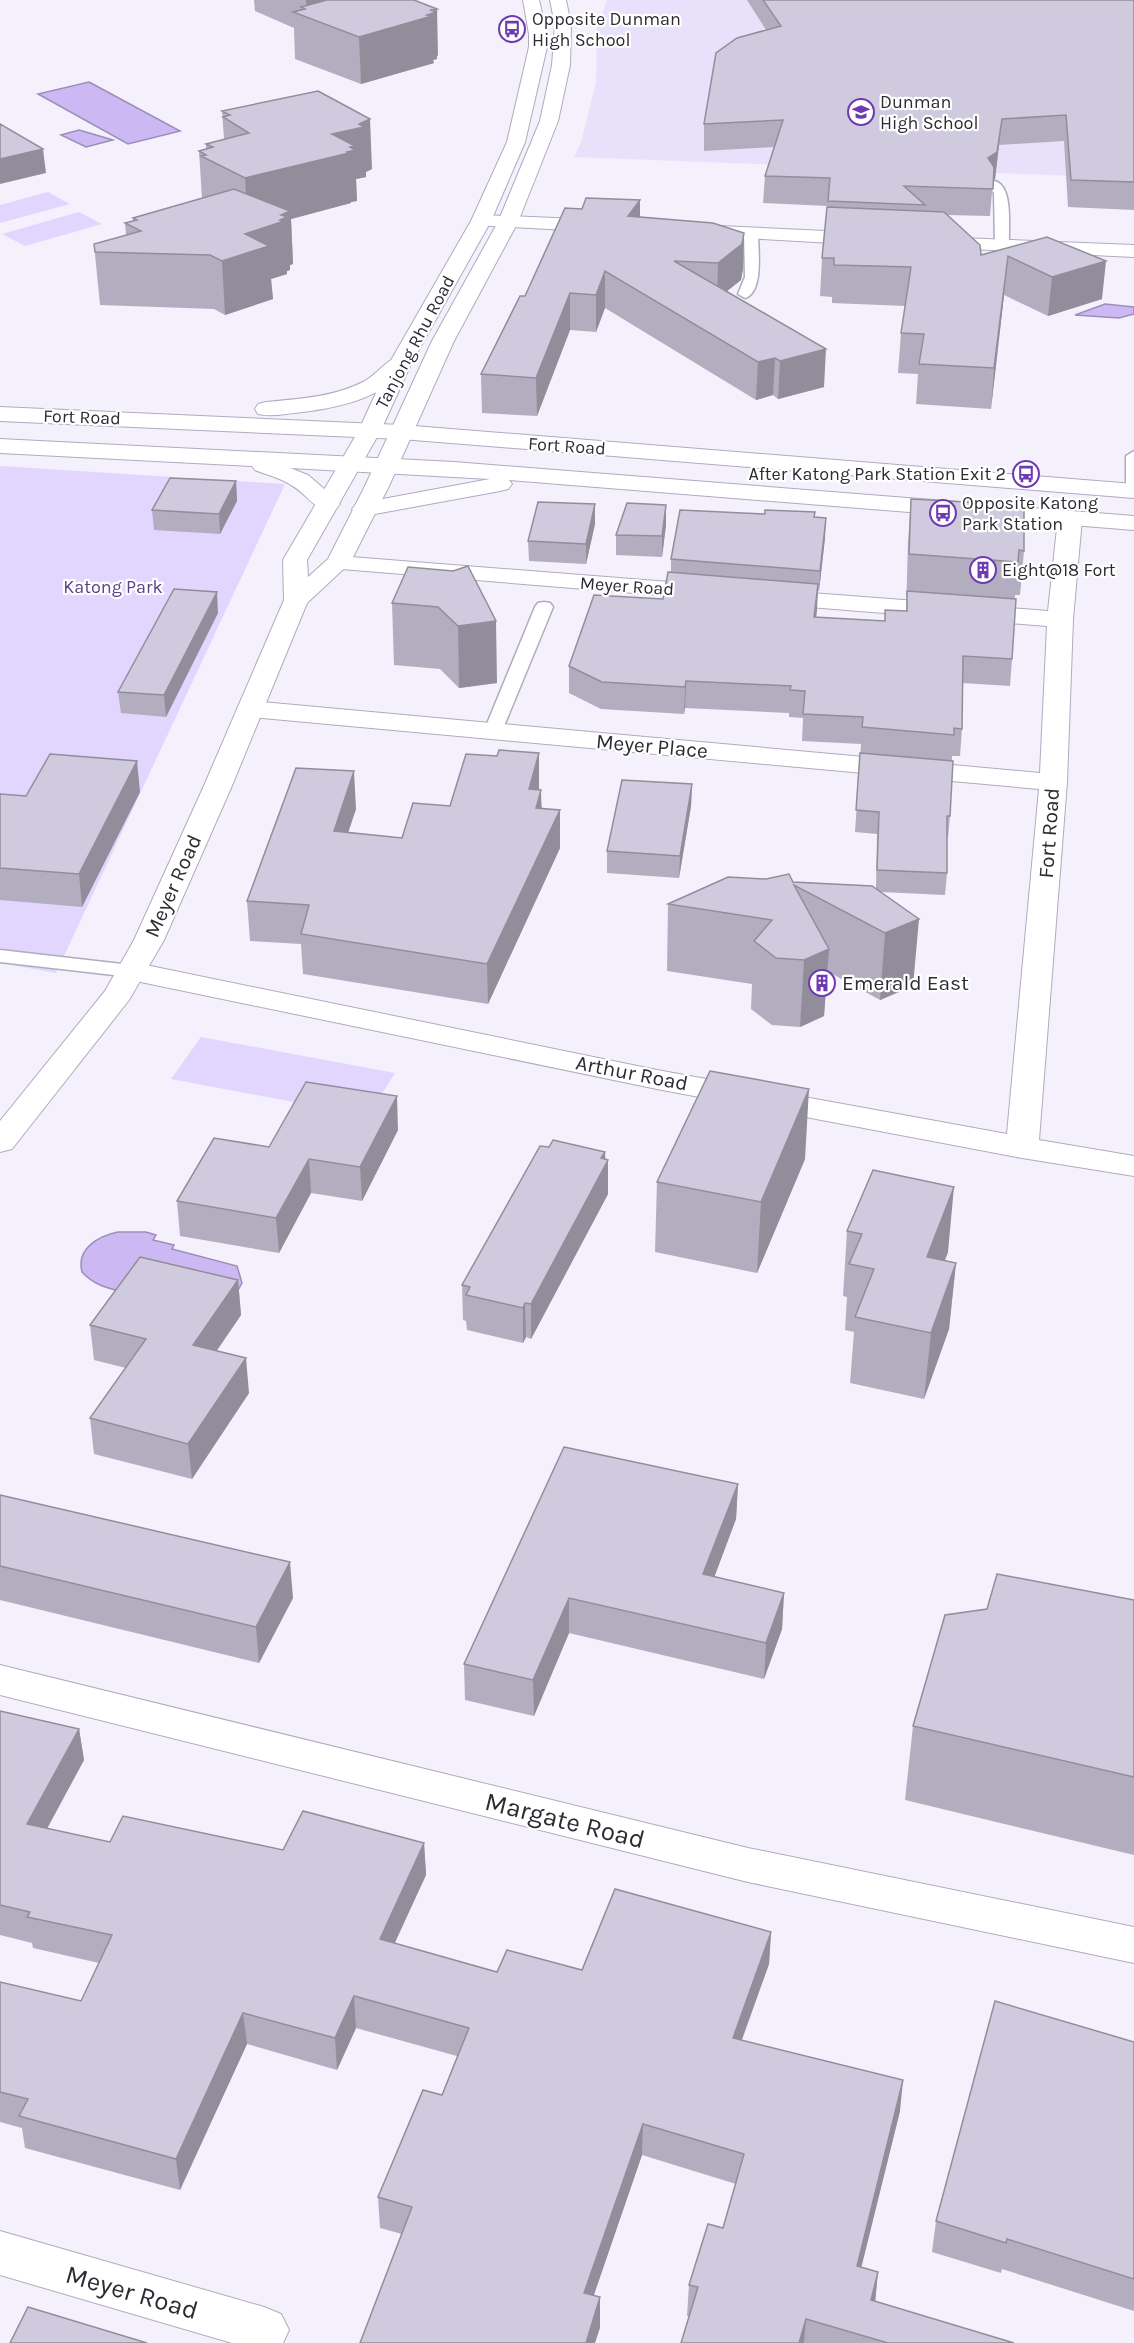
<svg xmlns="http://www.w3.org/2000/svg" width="1134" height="2343" font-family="Karla,sans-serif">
	<rect width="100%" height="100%" fill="#f4f0fc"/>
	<path fill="#e9e1fc" d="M607 0H1134L1127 178 574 157 581 142 596 83 597 28Z"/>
	<path fill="#e2d6ff" d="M48 192 70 204 0 223V205Z
		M79 212 102 224 25 246 2 234Z
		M0 466 285 484 56 973 0 963Z
		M201 1037 395 1073 368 1116 171 1079Z"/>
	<path fill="#ccb9f3" stroke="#9c8eb9" stroke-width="1.5" d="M89 82 180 131 128 144 38 94Z
		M79 130 113 140 86 147 61 135Z
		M1105 304 1134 307V314L1119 318 1075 315Z
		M118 1232H146L156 1235 153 1240 174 1245 172 1249 237 1266 242 1283 237 1292 119 1291C104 1287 93 1284 82 1272 76 1249 98 1236 118 1232Z"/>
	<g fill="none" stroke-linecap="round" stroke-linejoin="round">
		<defs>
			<path id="service" d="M995 181C1014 187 1008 229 1009 246L1002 250 995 246 994 193 988 185Z
				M751 229 758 233C758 248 764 293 745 298L738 294 745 277 744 233Z
				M1134 451V495L1126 490V456Z
				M544 602 550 603 553 607 502 731 499 735H487L484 731 535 607 538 603Z
				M0 950 131 965 138 967 141 971 138 975 131 977 0 962Z"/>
			<path id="minor" d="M481 215 602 220 609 222 612 226 609 230 602 232 474 225 471 221 474 217Z
				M698 225 868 233 875 235 878 239 875 243 868 245 691 235 688 231 691 227Z
				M935 237 1134 245V257L928 247 925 243 928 239Z
				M1070 512 1078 514 1082 519 1073 619 1067 782 1039 1140 1134 1156V1176L1022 1158 657 1089 131 980 120 977 116 971 120 965 131 962 657 1070 1007 1134 1039 789 250 717 241 715 237 709 241 703 250 701 1040 773 1047 626 772 604 763 602 760 597 763 592 772 590 1048 611 1058 519 1062 514Z
				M338 556 708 585 717 587 720 592 717 597 708 599 329 568 326 563 329 558Z
				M0 1665 748 1848 1134 1927V1963L748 1882 0 1695Z
				M0 2231 264 2307 281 2314 289 2330 283 2343H232L0 2275Z"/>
			<path id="tertiary" d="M523 0H539L547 34V47L525 142 491 221 412 362 381 430 307 560 308 577 328 559 365 486 432 341 498 222 540 121 552 65 555 25 550 0H566L571 25 570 65 558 121 518 222 454 341 389 486 350 563 307 603 231 788 164 940 129 1000 12 1149 0 1152V1121L105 991 134 940 203 788 284 600 283 560 359 430 390 362 471 221 507 142 529 47V34Z"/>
			<path id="primary" d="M401 356 409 357 412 362C386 399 337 408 295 413 283 414 270 417 258 414L255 409 258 404 266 402C299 399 333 397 363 382 377 375 386 359 401 356Z
				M0 407 401 425 1134 484V498L401 439 0 421Z
				M0 439 454 462 1134 516V530L509 480 512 484 508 489 500 491 364 516 356 514 352 509 356 504 490 479 290 468 308 475 336 499 340 504 336 509C315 514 308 494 291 485 281 478 267 475 255 470L252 466 0 453Z"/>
		</defs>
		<use href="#service" stroke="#b0abbe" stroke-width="3"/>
		<use href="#minor" stroke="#b0abbe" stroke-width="2"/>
		<use href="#tertiary" stroke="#b0abbe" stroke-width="2"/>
		<use href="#primary" stroke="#b0abbe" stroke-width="2"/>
		<use href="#service" fill="#fff" fill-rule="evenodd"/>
		<use href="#minor" fill="#fff" fill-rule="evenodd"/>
		<use href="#tertiary" fill="#fff" fill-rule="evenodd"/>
		<use href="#primary" fill="#fff" fill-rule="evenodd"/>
	</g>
	<path fill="#b3aebf" d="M254 0H414L438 55 437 56V59L433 60 434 63 361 84 295 59 294 28 255 11Z
		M747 0H1134V210L1068 207 1064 141 999 145 995 179 993 180 990 216 947 215 981 255 1047 237 1102 299 1048 316 1004 295 991 409 916 404 918 374 898 373 901 333 905 306 832 303V297L820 296 822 258 828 206 763 203 765 176 774 147 704 151V124L766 30Z
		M222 111 372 169 366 172V177L356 179 357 201 351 202V203L291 219 293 264 290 265V270L287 271V274L271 279 273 299 225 315 214 309 100 305 94 244 126 235 125 223 133 221V218L202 198 199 151 206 149V144L224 139Z
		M640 217 744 233 743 269 741 280 727 291 824 387 778 399 773 395 756 400 605 308 596 332 570 330 537 416 482 413 481 374 525 296Z
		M236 481 237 501 220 534 154 530 152 510Z
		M911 499 1024 551 1020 595H1015L1012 659 1010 686 962 683V729L960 756H952V761L950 816 948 838H947V873L945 895 881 892 913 986 880 1000 827 971 824 1016 800 1027 772 1025 751 1009 752 984 667 971 668 904 793 882 876 888 877 834 855 832 861 744 802 741 803 718 789 717V713L685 708 684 714 601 709 569 693V666L663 599 671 572V559L814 517 825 538 819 591H818L816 618 884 621 906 611 908 542Z
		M595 524 586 564 529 561 528 541Z
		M666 525 662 557 616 555V535Z
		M453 571 497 683 459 688 440 669 394 665 392 603Z
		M218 613 166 717 121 713 118 692Z
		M692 784 691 806 679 878 607 873V851Z
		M539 789 542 808 560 848 488 1004 303 974 301 944 250 941 247 901 356 809 348 832 402 838 450 806Z
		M140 792 82 907 0 900V794L26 796Z
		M398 1130 362 1201 311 1193 279 1253 180 1236 177 1201 269 1147Z
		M549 1147 605 1152 608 1194 531 1339 526 1337 523 1343 467 1330 466 1321 463 1320 462 1285Z
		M805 1159 757 1273 655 1252 657 1182Z
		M847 1231 948 1252 945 1260 956 1263 949 1329 924 1399 850 1383 854 1332 845 1330 847 1297 843 1296Z
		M238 1280 241 1315 216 1351 249 1393 192 1479 94 1454 90 1418 126 1368 94 1360 90 1325Z
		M738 1484 736 1519 714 1577 784 1593 782 1629 764 1679 569 1633 534 1716 465 1700 464 1664Z
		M0 1495 293 1598 259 1663 0 1600Z
		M1134 1600V1855L905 1800 913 1726Z
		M0 1711 79 1729 84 1760 47 1829 110 1842 283 1850 424 1843 426 1875 394 1943 497 1972 582 1970 771 1932 769 1964 742 2040 900 2111 861 2267 878 2272 875 2301 1014 2343H681L689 2316H687L689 2285 723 2228 736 2184 642 2155 593 2296 600 2297V2328L402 2234 380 2228 378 2197 442 2095 457 2056 356 2028 337 2070 247 2044 180 2190 25 2148 22 2128 0 2122V1982L81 2001 99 1963 33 1948 32 1943 0 1935Z
		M1134 2042V2311L1002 2269 1001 2273 932 2252 936 2221Z"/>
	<path fill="#928d9b" d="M306 0H398L307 17Z
		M437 9 438 55 437 56V59L433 60 434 63 361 84 359 37Z
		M370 119 372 169 366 172V177L356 179 357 201 351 202V203L291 219 293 264 290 265V270L287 271V274L271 279 273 299 225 315 222 261 245 234 248 230 245 178 332 134Z
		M1002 119 995 179 986 185 988 158Z
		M43 149 46 173 0 184V159Z
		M640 200V235L628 216Z
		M744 233 743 269 741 280 717 299 718 263Z
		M1008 256 1004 295 991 409 994 368Z
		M1106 261 1102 299 1048 316 1052 277Z
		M605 271V308L596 332V295Z
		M570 293V330L537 416 536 378Z
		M826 349 824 387 778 399 780 361Z
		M775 358 773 395 756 400 758 362Z
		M236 481 237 501 220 534 219 514Z
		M595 504V524L586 564V544Z
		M666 505V525L662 557V536Z
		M826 518 825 538 819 591 820 571Z
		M818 584 817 610 813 644 814 617Z
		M217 592 218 613 166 717 164 695Z
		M496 621 497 683 459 688 458 626Z
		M686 681 685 708 684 714 685 687Z
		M539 753V791L529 789Z
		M137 761 140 792 82 907 79 874Z
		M354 771 356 809 336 869 334 831Z
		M692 784 691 806 679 878 680 856Z
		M541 790 542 828 536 808Z
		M560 810V848L488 1004 487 964Z
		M919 919 913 986 880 1000 885 933Z
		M829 949 824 1016 800 1027 804 960Z
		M809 1089 805 1159 757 1273 761 1202Z
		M397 1096 398 1130 362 1201 360 1167Z
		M605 1152V1166L608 1160V1194L531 1339V1304Z
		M309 1159 311 1193 279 1253 276 1218Z
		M954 1187 948 1252 921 1322 927 1257Z
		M956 1263 949 1329 924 1399 931 1333Z
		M238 1280 241 1315 197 1380 193 1345Z
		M525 1303 526 1337 523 1343V1308Z
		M246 1358 249 1393 192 1479 188 1444Z
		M738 1484 736 1519 702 1610 703 1574Z
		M290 1562 293 1598 259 1663 256 1627Z
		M784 1593 782 1629 764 1679 766 1643Z
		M569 1598V1633L534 1716 533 1680Z
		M79 1729 84 1760 32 1856 27 1824Z
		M424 1843 426 1875 382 1971 380 1939Z
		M771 1932 769 1964 731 2069 733 2038Z
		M354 1996 356 2028 337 2070 335 2038Z
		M243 2013 247 2044 180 2190 176 2159Z
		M903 2080 900 2111 854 2297 857 2266Z
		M643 2124 642 2155 584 2324V2293Z
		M878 2272 875 2303 871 2300Z
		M600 2297V2328L595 2343H586Z
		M806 2319 804 2343H799Z"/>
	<path fill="#d0cade" stroke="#928d9b" stroke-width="1.5" d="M327 0H414L437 9 430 10 436 12 427 15 432 16 359 37 293 12 305 9 301 7Z
		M763 0H1134V182L1071 180 1066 115 1002 119 997 152 988 158 994 167 993 189 904 186 925 205 828 201 830 178 765 176 783 120 704 124 716 53 737 38 781 26Z
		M318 91 370 119 359 124 364 127 332 134 355 146 350 147 355 150 347 152 349 153 245 178 201 156 206 155 199 151 213 147 206 144 249 133 223 117 230 115 222 111Z
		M0 124 43 149 0 159Z
		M234 189 290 211 281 215 287 217 280 220 284 221 245 234 269 246 222 261 210 255 95 252 94 244 141 231 125 223 137 220 133 218Z
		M586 198 640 200 628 216 713 223 744 233 742 244 718 263 674 261 826 349 780 361 775 358 758 362 605 271 596 295 570 293 536 378 481 374 520 296H525L565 208 582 209Z
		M827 207 944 212 980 245 981 255 1047 237 1106 261 1052 277 1008 256 994 368 919 364 924 334 901 333 911 267 834 265V258H822Z
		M170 478 236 481 219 514 152 510Z
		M911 499 1024 505V551L1019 550 1018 562 909 554Z
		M538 502 595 504 586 544 528 541Z
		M627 503 666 505 662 536 616 535Z
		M680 510 765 514V510L815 512 814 517 826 518 820 571 671 559Z
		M468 566 496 621 458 626 438 607 392 603 408 567 453 571Z
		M668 572 818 584 814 617 885 621V610L907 611V591L1016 599 1012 659 963 656 962 729 954 728V735L862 727 863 717 803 714 805 691 790 690 791 686 686 681 685 687 602 682 569 666 594 595 663 599Z
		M174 589 217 592 164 695 118 692Z
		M499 750 539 753 529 789 541 790 536 808 560 810 487 964 301 934 309 905 247 901 296 768 354 771 334 831 402 838 413 803 450 806 466 754 497 756Z
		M860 753 953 761 950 816H947V873L877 870 879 812 856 810Z
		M50 754 137 761 79 874 0 868V794L26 796Z
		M622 780 692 784 680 856 607 851Z
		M789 874 793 882 872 886 919 919 885 933 794 885 829 949 804 960 776 958 754 941 772 920 668 904 728 877 766 879Z
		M710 1071 809 1089 761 1202 657 1182Z
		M306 1082 397 1096 360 1167 309 1159 276 1218 177 1201 214 1138 269 1147Z
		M553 1140 605 1152 601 1158 608 1160 531 1304 525 1303 523 1308 466 1295 470 1287 462 1285 540 1146 549 1147Z
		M873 1170 954 1187 927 1257 956 1263 931 1333 855 1317 874 1269 849 1264 862 1234 847 1231Z
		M140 1257 238 1280 193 1345 246 1358 188 1444 90 1418 146 1339 90 1325Z
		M564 1447 738 1484 703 1574 784 1593 766 1643 569 1598 533 1680 464 1664Z
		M0 1495 290 1562 256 1627 0 1566Z
		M997 1574 1134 1600V1777L913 1726 945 1615 987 1609Z
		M0 1711 79 1729 27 1824 110 1842 123 1816 283 1850 303 1811 424 1843 380 1939 497 1972 507 1950 582 1970 615 1889 771 1932 733 2038 903 2080 857 2266 878 2272 871 2300 1014 2343H888L806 2319 799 2343H681L698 2287 689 2285 708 2224 723 2228 744 2154 643 2124 584 2293 600 2297 586 2343H360L412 2207 378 2197 423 2090 442 2095 469 2028 354 1996 335 2038 243 2013 176 2159 19 2116 28 2099 0 2092V1982L81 2001 112 1935 27 1917 30 1912 0 1905Z
		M995 2001 1134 2042V2279L1007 2239 1006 2243 936 2221Z
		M28 2307 147 2343H10Z"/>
	<defs>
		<symbol id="bus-ring" viewBox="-11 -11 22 22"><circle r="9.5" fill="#fff" stroke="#6d3ab1" stroke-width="1.5"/><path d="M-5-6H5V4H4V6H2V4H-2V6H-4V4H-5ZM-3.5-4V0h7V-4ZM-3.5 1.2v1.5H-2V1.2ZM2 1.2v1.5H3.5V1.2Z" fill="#6d3ab1"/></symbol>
		<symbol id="school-ring" viewBox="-11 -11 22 22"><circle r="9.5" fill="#fff" stroke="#6d3ab1" stroke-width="1.5"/><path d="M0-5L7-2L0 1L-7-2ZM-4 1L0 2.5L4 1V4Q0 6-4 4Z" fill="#6d3ab1"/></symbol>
		<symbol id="building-ring" viewBox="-11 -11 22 22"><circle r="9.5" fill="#fff" stroke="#6d3ab1" stroke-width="1.5"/><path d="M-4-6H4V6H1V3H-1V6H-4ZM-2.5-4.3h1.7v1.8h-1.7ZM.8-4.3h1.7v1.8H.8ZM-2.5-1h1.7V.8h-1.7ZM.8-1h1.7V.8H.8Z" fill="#6d3ab1"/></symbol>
	</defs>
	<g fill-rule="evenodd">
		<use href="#bus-ring" x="497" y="14" width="30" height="30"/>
		<use href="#school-ring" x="846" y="97" width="30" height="30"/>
		<use href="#bus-ring" x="1011" y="459" width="30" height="30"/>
		<use href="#bus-ring" x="928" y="498" width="30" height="30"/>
		<use href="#building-ring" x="968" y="555" width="30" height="30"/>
		<use href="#building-ring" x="807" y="968" width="30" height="30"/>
	</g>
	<g text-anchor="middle" stroke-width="4.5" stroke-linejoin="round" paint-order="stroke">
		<g font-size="18" fill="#2d2b32" stroke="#fff" text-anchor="start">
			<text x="532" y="25">Opposite Dunman<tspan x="532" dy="21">High School</tspan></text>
			<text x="880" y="108">Dunman<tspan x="880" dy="21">High School</tspan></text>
			<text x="1006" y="480" text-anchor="end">After Katong Park Station Exit 2</text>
			<text x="962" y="509">Opposite Katong<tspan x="962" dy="21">Park Station</tspan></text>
			<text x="1002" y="576">Eight@18 Fort</text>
		</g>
		<g font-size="18" fill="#2d2b32" stroke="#fff">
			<text transform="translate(415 342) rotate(-62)" y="6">Tanjong Rhu Road</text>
			<text transform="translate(82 417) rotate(2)" y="6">Fort Road</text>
			<text transform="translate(567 446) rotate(4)" y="6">Fort Road</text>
			<text transform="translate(627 586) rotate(4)" y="6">Meyer Road</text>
		</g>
		<g font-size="18" fill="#5b4187" stroke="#fff">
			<text x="113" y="593">Katong Park</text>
		</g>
		<g font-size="21" fill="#2d2b32" stroke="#fff">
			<text transform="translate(652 746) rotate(5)" y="7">Meyer Place</text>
			<text transform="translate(1049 833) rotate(-86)" y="7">Fort Road</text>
			<text transform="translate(173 886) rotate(-66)" y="7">Meyer Road</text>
			<text transform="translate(632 1073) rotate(11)" y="7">Arthur Road</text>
		</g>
		<g font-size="21" fill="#2d2b32" stroke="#fff" text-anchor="start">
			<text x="842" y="990">Emerald East</text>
		</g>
		<g font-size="26" fill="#2d2b32" stroke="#fff">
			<text transform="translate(565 1820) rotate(14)" y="9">Margate Road</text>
			<text transform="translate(132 2292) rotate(16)" y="9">Meyer Road</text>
		</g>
	</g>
</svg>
